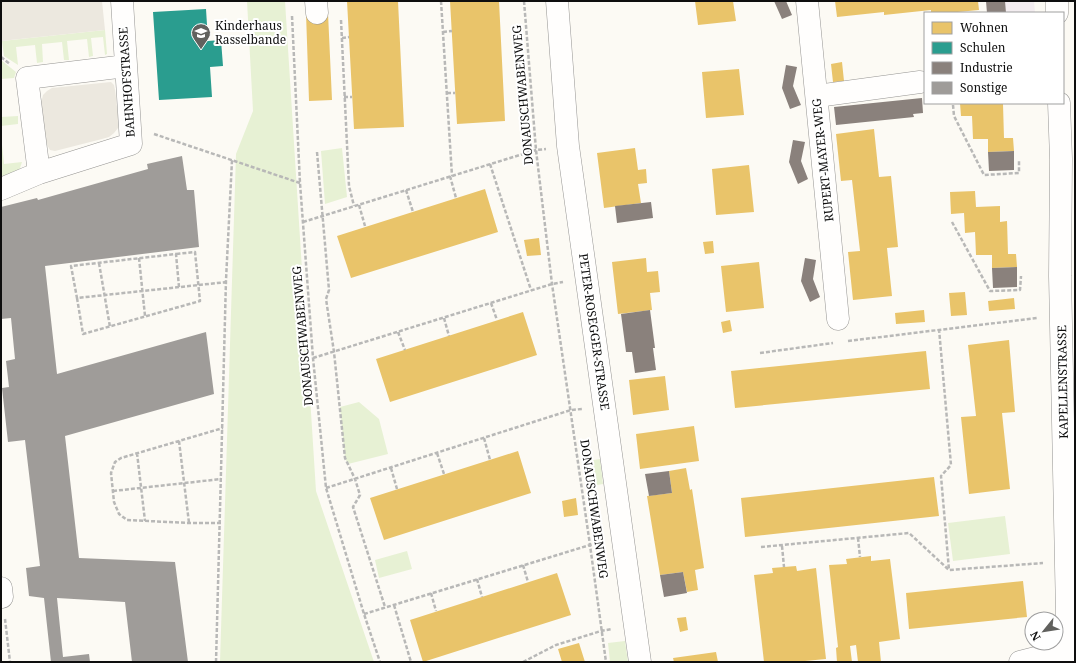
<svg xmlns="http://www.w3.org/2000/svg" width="1076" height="663" font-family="'Noto Serif',serif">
	<rect width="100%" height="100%" fill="#fcfaf4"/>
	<path fill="#f3edf0" d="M986 1H1034L1035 13H987Z"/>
	<path fill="#e7f1d4" d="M247 1H285L316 491 374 662H220L236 154 253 111Z
		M105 30 107 54 105 55 103 37 91 38 93 56 89 57 87 39 67 41 69 60H64L62 42 42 44 43 62 37 63 35 45 16 47 18 65 4 56 2 41Z
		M1 60 16 72 14 78 1 79Z
		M18 116V124L1 126V117Z
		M1 135 4 164 22 162 19 171 1 180Z
		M342 148 347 197 325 204 321 151Z
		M359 402 379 419 388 454 348 464 345 458 340 407Z
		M600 459 603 484 586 487 582 462Z
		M1005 516 1010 554 953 561 948 523Z
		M407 551 412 569 379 578 375 560Z
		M625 641 628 662H610L608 643Z"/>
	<path fill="#ece8df" d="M1 1H102L105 30 1 41Z
		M111 82 114 85 115 90 119 123 118 128 114 133 109 137 102 139 55 151 50 150 47 145 40 107 43 95 47 91 52 88Z"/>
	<path fill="#e9c46a" d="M347 1H398L404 127 354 129Z
		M450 1H499L505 121 457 124Z
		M695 1H733L736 21 698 25Z
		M835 1H978L979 10 947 13H931V10L884 15V12L837 17Z
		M306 13H328L332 100 309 101Z
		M842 62 844 81 833 82 831 64Z
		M739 69 744 115 706 118 702 72Z
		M960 103 1003 104 1004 138H1013L1014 151 988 152V139H973L972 116H961Z
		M874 129 879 177 891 176 898 247 887 248 892 296 853 300 848 252 860 251 852 180 841 181 836 134Z
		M635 148 638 170 646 169 647 183 638 184 641 203 604 208 597 153Z
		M749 165 754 212 716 215 712 169Z
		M485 189 498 232 351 278 337 236Z
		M975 191 976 207 1000 206V222L1007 221 1008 254H1016L1017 267 992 268V255H976L975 232 965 233 964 213 951 214 950 192Z
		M539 238 541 255 527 256 524 240Z
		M713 241 714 253 705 254 703 242Z
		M646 258 647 272 658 271 660 292 650 293 652 310 618 314 612 262Z
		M759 262 764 308 726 312 721 266Z
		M965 292 967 315 951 316 949 293Z
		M1014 298 1015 309 989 311 988 301Z
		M924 310 925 322 896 324 895 313Z
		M523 312 537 355 390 402 376 359Z
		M730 320 732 331 723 333 721 322Z
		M1009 340 1015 412 1002 413 1010 489 969 494 961 417 976 416 968 345Z
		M926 351 930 389 735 408 731 371Z
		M665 376 669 410 633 415 629 380Z
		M694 426 699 461 640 469 636 434Z
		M518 451 531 493 384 540 370 498Z
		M686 468 690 490 692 489 704 568 695 570 698 590 687 592 683 572 660 575 647 496 672 493 669 471Z
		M934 477 939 516 745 537 741 498Z
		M576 498 578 515 564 517 562 501Z
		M871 556V561L890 559 900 639 879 642 881 662H858L856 645 850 646 852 662H837L836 648 838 647 829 565 847 564 846 559Z
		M796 566 797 571 816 568 826 659 805 661V662H764L754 575 773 573 772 568Z
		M557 573 571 615 423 662 410 620Z
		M1023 581 1027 617 909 629 906 593Z
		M686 617 688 630 680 632 677 618Z
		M579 643 585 662H562L558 649Z
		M716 652 718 662H674L673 658Z"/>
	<path fill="#2a9d8f" d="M206 9 208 41 221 40 223 66 210 67 212 97 159 100 153 12Z"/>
	<path fill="#8a817c" d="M774 1H786L792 15 782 19Z
		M986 1H1005L1006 13H987Z
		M786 65 797 67 793 86 801 105 790 109 782 88Z
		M922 98 923 113 913 114 914 117 836 125 834 107Z
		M793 140 805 142 801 161 808 179 798 184 789 162Z
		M1014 151V170L989 171 988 152Z
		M651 202 653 218 617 223 615 206Z
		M805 258 816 260 813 279 820 297 810 302 801 281Z
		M1017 267V287L993 288 992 268Z
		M650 310 655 348H653L656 370 635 373 632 352H626L621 314Z
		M669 471 672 493 649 496 645 474Z
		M683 572 687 593 664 597 660 575Z"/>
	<path fill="#9f9c99" d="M182 156 187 190H194L199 247 45 266 57 374 206 332 214 394 65 436 79 558 175 562 188 662H132L125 602 57 598 63 657 89 654 90 662H51L44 598 29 596 26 568 40 566 25 440 8 442 2 388 9 387 6 361 15 359 11 318 1 319V207L37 198 38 200 148 169 147 164Z"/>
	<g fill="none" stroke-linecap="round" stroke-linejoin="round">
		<defs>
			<path id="minor" d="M316 1 317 13
				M557 1 568 146 640 662
				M807 1 838 319
				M1057 1V13
				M817 96 920 82
				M1059 103 1061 159 1060 276 1068 662
				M39 173 27 78 126 66
				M1 189 39 173 131 144 122 1
				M1 588 2 597
				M1020 662 1075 648"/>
		</defs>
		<use href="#minor" stroke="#959492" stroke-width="23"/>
		<path stroke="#b8b8b7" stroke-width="2.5" stroke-dasharray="4 2" stroke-linecap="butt" d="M441 1 452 176
			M524 1 536 150 552 284 590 545 606 662
			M292 16 300 183 313 358 326 488 364 614 380 662
			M341 20 349 186 354 206
			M443 32 452 31
			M342 38 349 37
			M1 57 10 64
			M447 93H455
			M344 97H352
			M953 105 954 116 984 175 1019 173V161
			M154 134 300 183
			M317 152 329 290 326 299 334 352 345 458 355 479 360 495 353 507 385 607
			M490 164 531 290
			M450 176 456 198
			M406 190 413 212
			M359 205 365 226
			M303 222 536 150 546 149
			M952 222 990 291 1020 290 1021 276
			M139 258 145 316
			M99 263 110 327
			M179 287 176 254 71 266 77 298 227 282
			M77 298 83 334 200 301 195 252 176 254
			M491 303 497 320
			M444 318 449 336
			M939 329 951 465 941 476 949 570
			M398 332 405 350
			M848 341 1037 318
			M760 353 833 343
			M313 358 552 284 563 282
			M484 438 490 460
			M179 441 189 523
			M137 453 145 521
			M437 453 444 474
			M391 468 397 489
			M326 488 571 410 582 409
			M113 491 221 479
			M221 523H189L127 520 119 514 114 502 111 473 115 462 121 458 223 428
			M858 538 860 557
			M782 546 784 567
			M761 547 909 533 949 570 1043 563
			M523 565 528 582
			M477 579 482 597
			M431 593 436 611
			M394 605 411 662
			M364 614 590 545 601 543
			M5 619 10 662
			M216 662 226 280 232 160
			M523 662 556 645 601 631 612 629"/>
		<use href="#minor" stroke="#fffefd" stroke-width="22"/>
	</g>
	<defs>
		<symbol id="school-pin" viewBox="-11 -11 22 30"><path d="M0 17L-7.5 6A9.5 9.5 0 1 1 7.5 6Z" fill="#61615e" stroke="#fff"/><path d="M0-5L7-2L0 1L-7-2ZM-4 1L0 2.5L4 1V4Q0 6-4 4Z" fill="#fff"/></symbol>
	</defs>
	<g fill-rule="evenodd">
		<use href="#school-pin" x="190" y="22" width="22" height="30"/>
	</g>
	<g text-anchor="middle" stroke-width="4" stroke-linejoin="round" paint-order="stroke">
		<g font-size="12" fill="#0e0e0e" stroke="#fff" text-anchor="start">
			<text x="215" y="30">Kinderhaus<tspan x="215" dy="14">Rasselbande</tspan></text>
		</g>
		<g font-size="12" fill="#0e0e0e" stroke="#fff">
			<text transform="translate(127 82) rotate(-94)" y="4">BAHNHOFSTRASSE</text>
			<text transform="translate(523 95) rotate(-95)" y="4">DONAUSCHWABENWEG</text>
			<text transform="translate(823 160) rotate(-96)" y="4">RUPERT-MAYER-WEG</text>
			<text transform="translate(594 332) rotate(82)" y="4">PETER-ROSEGGER-STRASSE</text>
			<text transform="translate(303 336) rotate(-95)" y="4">DONAUSCHWABENWEG</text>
			<text transform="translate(1063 382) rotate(-91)" y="4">KAPELLENSTRASSE</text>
			<text transform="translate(594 509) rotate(82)" y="4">DONAUSCHWABENWEG</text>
		</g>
	</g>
	<rect width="1076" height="663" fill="none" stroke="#0e0e0e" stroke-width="4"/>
	<rect x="924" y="12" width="140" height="92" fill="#ffffff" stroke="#9f9f9f"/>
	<rect x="932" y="22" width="20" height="12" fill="#e9c46a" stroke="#9f9f9f"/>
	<text x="960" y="32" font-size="12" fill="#0e0e0e">Wohnen</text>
	<rect x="932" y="42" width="20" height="12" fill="#2a9d8f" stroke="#9f9f9f"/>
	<text x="960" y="52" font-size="12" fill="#0e0e0e">Schulen</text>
	<rect x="932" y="62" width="20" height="12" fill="#8a817c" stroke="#9f9f9f"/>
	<text x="960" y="72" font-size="12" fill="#0e0e0e">Industrie</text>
	<rect x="932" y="82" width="20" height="12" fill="#9f9c99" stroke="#9f9f9f"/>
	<text x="960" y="92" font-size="12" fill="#0e0e0e">Sonstige</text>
	<g transform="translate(1044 631) rotate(240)"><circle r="19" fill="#ffffff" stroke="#9f9f9f"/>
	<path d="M0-3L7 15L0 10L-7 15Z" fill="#61615e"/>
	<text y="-6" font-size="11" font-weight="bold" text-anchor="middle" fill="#0e0e0e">N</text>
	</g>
</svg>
